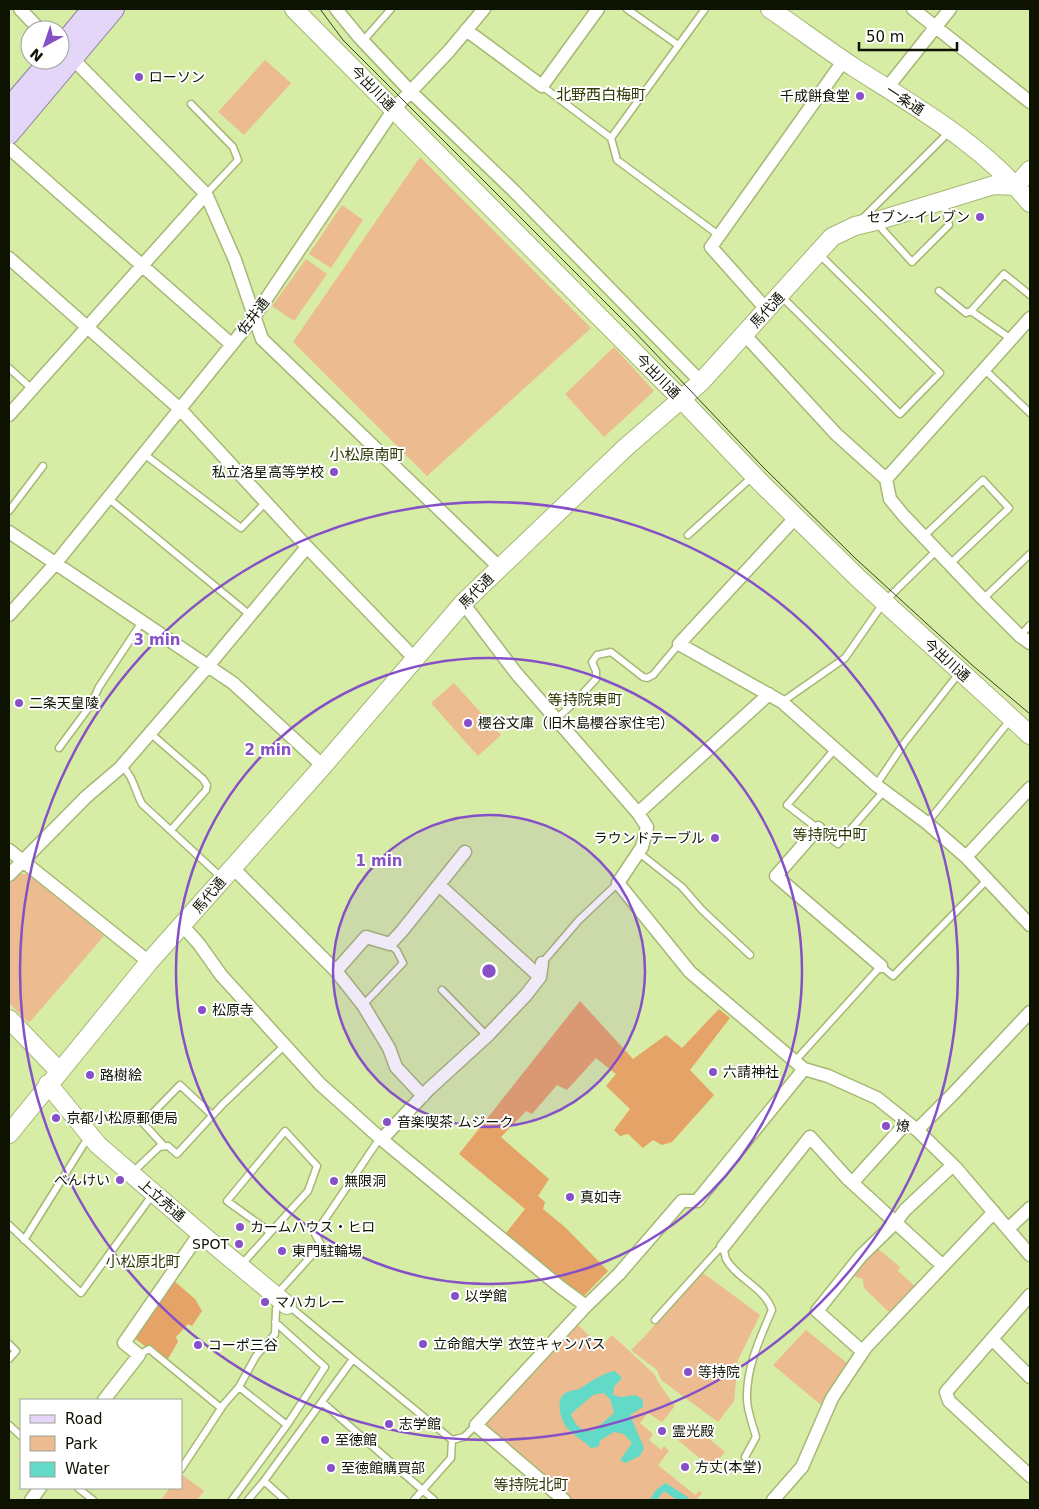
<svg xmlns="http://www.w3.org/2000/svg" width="1039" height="1509" font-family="'DejaVu Sans','Noto Sans JP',sans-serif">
	<rect width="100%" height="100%" fill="#d7eca5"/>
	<path fill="#edbb90" d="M265 60 291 83 244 135 218 112Z
		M420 157 591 328 427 476 293 342Z
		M342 205 363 220 331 268 309 254Z
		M306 259 327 274 294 321 272 306Z
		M614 347 654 391 604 437 565 394Z
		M454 683 501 735 478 756 431 703Z
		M18 874H29L104 936 29 1023 9 1003V884Z
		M876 1247 900 1267 898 1271 917 1288 892 1315 864 1288 863 1279 851 1275Z
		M703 1273 760 1315 738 1360 734 1401 718 1422 661 1380 657 1370 631 1350 646 1335 685 1290Z
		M576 1323 601 1347 612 1335 654 1374 660 1385 675 1406 662 1422 648 1413 640 1423 653 1434 649 1440 661 1450 664 1446 669 1451 658 1465 695 1495 699 1491 702 1493 696 1500H568L482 1427Z
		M806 1330 847 1363 821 1405 773 1365Z
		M690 1423 725 1452 711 1468 678 1440Z
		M181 1474 204 1491 197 1500H161L170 1488H181Z"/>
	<path fill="#e6a367" d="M580 1001 633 1059 666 1035 682 1048 719 1009 730 1018 690 1070 714 1095 672 1142 662 1145 653 1140 643 1148 628 1134 620 1136 614 1130 630 1109 606 1086 616 1074 596 1058 567 1090 557 1085 532 1114 526 1111 501 1137 549 1179 538 1196 545 1202 543 1209 565 1227 608 1271 582 1298 506 1233 525 1209 459 1154Z
		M173 1280 195 1299 202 1311 192 1326 188 1324 176 1337 178 1342 166 1362 133 1337Z"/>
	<path fill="#63d9c7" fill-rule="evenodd" d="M615 1371 622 1378 614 1387 613 1395 621 1397 636 1395 643 1400V1407L630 1415 644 1448 640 1456 625 1463 620 1460 632 1443 624 1434 614 1432 601 1440 598 1447 591 1448C584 1441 572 1434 567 1428 561 1421 556 1402 563 1395 567 1390 575 1391 581 1388 592 1381 602 1373 615 1371ZM604 1393 610 1399 614 1413 593 1431C579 1430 576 1426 571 1414L593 1395Z
		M665 1483 669 1485 689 1498V1500H677L664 1491 657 1500H650L655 1491Z"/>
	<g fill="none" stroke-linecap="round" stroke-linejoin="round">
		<defs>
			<path id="lane" d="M627 9 678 45
				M363 41 391 9
				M542 86 611 138 617 160 720 236
				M191 104 233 147 238 160 206 194
				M611 138 705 9
				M861 220 949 132
				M880 222 882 229 912 262 949 225 944 202
				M939 291 966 313 971 311
				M781 296 900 414 940 373 819 254
				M1011 339 971 311 1004 274 1030 295
				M9 368 32 389
				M984 369 1030 413
				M144 454 241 528 266 502
				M108 498 250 615
				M9 511 43 466
				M688 535 752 477
				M924 536 983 480 1009 508 951 563
				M983 599 1030 554
				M1020 636 1030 625
				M782 702 845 658 884 602 937 550
				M556 719 575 702 596 679V671L592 662 597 655 611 652 643 677 647 678 653 675 679 644
				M150 733 203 779 207 785 206 790 171 830
				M59 748 90 706 99 687 142 622
				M835 749 787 805 838 844 884 791
				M122 766C133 776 135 791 142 804L222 878
				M876 785 905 742 960 672
				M927 823 1011 719
				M638 852 682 887 702 910 750 955
				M542 963 579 920 618 883
				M442 990 487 1036
				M363 1005 403 963 397 951 390 944
				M795 1061 881 966 893 976 987 880
				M164 1146 143 1123 180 1085 212 1115
				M132 1173 159 1147 168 1146 177 1154 222 1105 284 1046
				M9 1225 81 1293 153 1194
				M24 1240 89 1136
				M241 1265 308 1191 317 1166 285 1131 227 1201 270 1232
				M276 1295 321 1245 315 1234 380 1138
				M655 1320 718 1250 723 1247C724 1250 725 1255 726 1259 737 1279 765 1288 772 1310 760 1338 746 1368 747 1399 747 1411 753 1425 756 1437L745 1457
				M9 1344 16 1351 9 1359
				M139 1355 149 1349 221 1408
				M353 1359 452 1440 451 1458 414 1500
				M239 1387 287 1425
				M322 1402 434 1500
				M9 1425 21 1436
				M452 1440 464 1437 476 1425
				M181 1469 224 1404 239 1387 256 1356 275 1334 276 1309 279 1300
				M264 1481 353 1359 288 1305
				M78 1488 93 1500
				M232 1500 287 1425 325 1367 275 1322
				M248 1500 264 1481 285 1500"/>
			<path id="street" d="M20 9 40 30
				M336 9 359 37 411 92 514 191 701 382
				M913 9 1030 102
				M466 30 542 86 598 9
				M72 58 206 194 235 260 262 339 499 567
				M887 88 950 9
				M9 148 231 344
				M9 258 180 409 307 547 415 659
				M767 310 711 247 844 60
				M744 334 836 434 886 479 890 499 904 516 983 599 1020 636 1030 643
				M9 415 206 194
				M886 479 1030 318
				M796 517 679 644 782 702 876 785 927 823 966 857 1030 925
				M9 532 233 683 323 766
				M463 603 516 673 638 813 647 827 642 847 618 883 690 972 804 1069 828 1076 877 1098 917 1130 956 1168 1030 1255
				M9 615 55 564 254 317 394 109 449 51 484 9
				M638 813 769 694
				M818 828 776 876 881 966
				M9 850 149 962
				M966 857 1030 788
				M233 868 336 971 363 1005 389 1048 396 1067 423 1096
				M9 875 86 797 120 768 208 666 307 547
				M439 885 540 977
				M182 925 199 944 221 975 320 1084 380 1138 559 1286 586 1306
				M336 971 366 937 390 944 402 931 465 852
				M917 1130 953 1094 1030 1012
				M382 1139 429 1089 487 1036 526 995 540 977 542 963
				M853 1182 907 1122
				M1008 1229 1030 1208
				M723 1247 810 1137 847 1178 943 1266
				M1030 1295 946 1392 949 1401 1030 1476
				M993 1340 1030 1377
				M863 1352 817 1311 861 1256 896 1222 905 1210 953 1165
				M104 1400 139 1355 124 1343 200 1233
				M31 1500 40 1488
				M564 1500 476 1425 586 1306 619 1274 682 1201H697L804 1069
				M773 1500 802 1467 832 1398 866 1347 994 1212"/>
			<path id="secondary" d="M294 9 682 400 763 485 859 579 1030 735
				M770 9C798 28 826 49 855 68 916 107 985 146 1030 203
				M9 1019 59 1071
				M48 1084 98 1145 200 1233 287 1305
				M9 1134 149 962 323 766 463 603 625 448 701 382 832 237 855 226 880 220 994 185 1016 186 1030 170"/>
			<path id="primary" d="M60 48 92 9
				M9 108 50 60
				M9 134 114 9"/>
		</defs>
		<use href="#lane" stroke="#a5b874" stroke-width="9"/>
		<use href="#street" stroke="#a5b874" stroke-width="15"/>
		<use href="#secondary" stroke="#a5b874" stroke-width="20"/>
		<use href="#primary" stroke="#8c809e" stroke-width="22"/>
		<use href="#lane" stroke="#fff" stroke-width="6"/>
		<use href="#street" stroke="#fff" stroke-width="12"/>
		<use href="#secondary" stroke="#fff" stroke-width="18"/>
		<use href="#primary" stroke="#e3d6f8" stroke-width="20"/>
		<path stroke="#374022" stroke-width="1" d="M320 9 343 40 633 330 762 466 855 558 972 665 1030 714"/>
	</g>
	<circle cx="489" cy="971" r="156" fill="#8650c7" fill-opacity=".12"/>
	<g fill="none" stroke="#8650c7" stroke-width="2.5">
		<circle cx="489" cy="971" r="156"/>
		<circle cx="489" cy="971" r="313"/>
		<circle cx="489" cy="971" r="469"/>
	</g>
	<g fill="#8650c7" stroke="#fff" stroke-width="2">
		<circle cx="139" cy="77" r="5"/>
		<circle cx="860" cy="96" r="5"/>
		<circle cx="980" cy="217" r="5"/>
		<circle cx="334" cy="472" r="5"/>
		<circle cx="19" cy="703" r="5"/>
		<circle cx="468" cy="723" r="5"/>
		<circle cx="715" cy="838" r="5"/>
		<circle cx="202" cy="1010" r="5"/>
		<circle cx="713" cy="1072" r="5"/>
		<circle cx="90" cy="1075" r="5"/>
		<circle cx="56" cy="1118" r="5"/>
		<circle cx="387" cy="1122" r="5"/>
		<circle cx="886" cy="1126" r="5"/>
		<circle cx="120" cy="1180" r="5"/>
		<circle cx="334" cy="1181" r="5"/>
		<circle cx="570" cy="1197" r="5"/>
		<circle cx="240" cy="1227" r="5"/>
		<circle cx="239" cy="1244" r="5"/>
		<circle cx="282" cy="1251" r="5"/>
		<circle cx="455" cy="1296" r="5"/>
		<circle cx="265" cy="1302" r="5"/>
		<circle cx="423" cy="1344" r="5"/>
		<circle cx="198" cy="1345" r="5"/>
		<circle cx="688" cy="1372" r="5"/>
		<circle cx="389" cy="1424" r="5"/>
		<circle cx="662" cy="1431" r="5"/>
		<circle cx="325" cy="1440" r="5"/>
		<circle cx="685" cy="1467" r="5"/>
		<circle cx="331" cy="1468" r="5"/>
	</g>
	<g text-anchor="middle" stroke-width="4" stroke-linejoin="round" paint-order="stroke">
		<g font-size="14" fill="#0d1300" stroke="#fff" text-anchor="start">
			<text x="149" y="82">ローソン</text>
			<text x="850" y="101" text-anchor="end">千成餅食堂</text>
			<text x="970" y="222" text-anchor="end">セブン-イレブン</text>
			<text x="324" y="477" text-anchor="end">私立洛星高等学校</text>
			<text x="29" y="708">二条天皇陵</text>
			<text x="478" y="728">櫻谷文庫（旧木島櫻谷家住宅）</text>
			<text x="705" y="843" text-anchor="end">ラウンドテーブル</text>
			<text x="212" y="1015">松原寺</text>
			<text x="723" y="1077">六請神社</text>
			<text x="100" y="1080">路樹絵</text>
			<text x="66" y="1123">京都小松原郵便局</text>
			<text x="397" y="1127">音楽喫茶 ムジーク</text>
			<text x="896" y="1131">燎</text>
			<text x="110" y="1185" text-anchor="end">べんけい</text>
			<text x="344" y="1186">無限洞</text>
			<text x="580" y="1202">真如寺</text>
			<text x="250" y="1232">カームハウス・ヒロ</text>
			<text x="229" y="1249" text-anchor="end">SPOT</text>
			<text x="292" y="1256">東門駐輪場</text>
			<text x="465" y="1301">以学館</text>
			<text x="275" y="1307">マハカレー</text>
			<text x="433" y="1349">立命館大学 衣笠キャンパス</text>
			<text x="208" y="1350">コーポ三谷</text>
			<text x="698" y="1377">等持院</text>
			<text x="399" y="1429">志学館</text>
			<text x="672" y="1436">霊光殿</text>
			<text x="335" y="1445">至徳館</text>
			<text x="695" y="1472">方丈(本堂)</text>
			<text x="341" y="1473">至徳館購買部</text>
		</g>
		<g font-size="14" fill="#0d1300" stroke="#fff">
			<text transform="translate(373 88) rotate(45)" y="5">今出川通</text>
			<text transform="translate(905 100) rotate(33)" y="5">一条通</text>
			<text transform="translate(767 310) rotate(-47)" y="5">馬代通</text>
			<text transform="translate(253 316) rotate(-53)" y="5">佐井通</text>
			<text transform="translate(658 376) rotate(45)" y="5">今出川通</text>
			<text transform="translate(476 591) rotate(-45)" y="5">馬代通</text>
			<text transform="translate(947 660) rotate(42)" y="5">今出川通</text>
			<text transform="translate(209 895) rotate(-49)" y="5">馬代通</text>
			<text transform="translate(162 1200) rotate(41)" y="5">上立売通</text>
		</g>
		<g font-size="15" fill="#2e3a03" stroke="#fff">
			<text x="601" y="100">北野西白梅町</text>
			<text x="367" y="460">小松原南町</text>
			<text x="585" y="705">等持院東町</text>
			<text x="830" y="840">等持院中町</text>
			<text x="143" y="1267">小松原北町</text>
			<text x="531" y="1490">等持院北町</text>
		</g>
	</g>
	<circle cx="489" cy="971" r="8" fill="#8650c7" stroke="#fff" stroke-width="2.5"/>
	<g font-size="15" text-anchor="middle" font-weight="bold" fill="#8650c7" stroke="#fff" stroke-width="4" stroke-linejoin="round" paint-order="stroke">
		<text x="157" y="645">3 min</text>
		<text x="268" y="755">2 min</text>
		<text x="379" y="866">1 min</text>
	</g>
	<rect width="1039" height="1509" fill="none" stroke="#0d1300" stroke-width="20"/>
	<rect x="20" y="1399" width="162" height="90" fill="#ffffff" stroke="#9ea199"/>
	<rect x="30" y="1415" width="25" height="8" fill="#e3d6f8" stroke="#9ea199"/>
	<text x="65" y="1424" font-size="15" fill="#0d1300">Road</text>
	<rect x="30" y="1436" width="25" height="15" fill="#edbb90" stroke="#9ea199"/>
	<text x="65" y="1449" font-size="15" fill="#0d1300">Park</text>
	<rect x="30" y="1462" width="25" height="15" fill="#63d9c7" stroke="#9ea199"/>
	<text x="65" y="1474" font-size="15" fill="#0d1300">Water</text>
	<g transform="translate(45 45) rotate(220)"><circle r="24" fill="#ffffff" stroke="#9ea199"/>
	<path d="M0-4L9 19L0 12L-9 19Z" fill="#8650c7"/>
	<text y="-8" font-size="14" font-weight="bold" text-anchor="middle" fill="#0d1300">N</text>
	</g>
	<path d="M859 42v8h98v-8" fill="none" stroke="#0d1300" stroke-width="2.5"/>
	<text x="866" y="42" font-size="15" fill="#0d1300" stroke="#ffffff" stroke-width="4" paint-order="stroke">50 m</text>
</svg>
